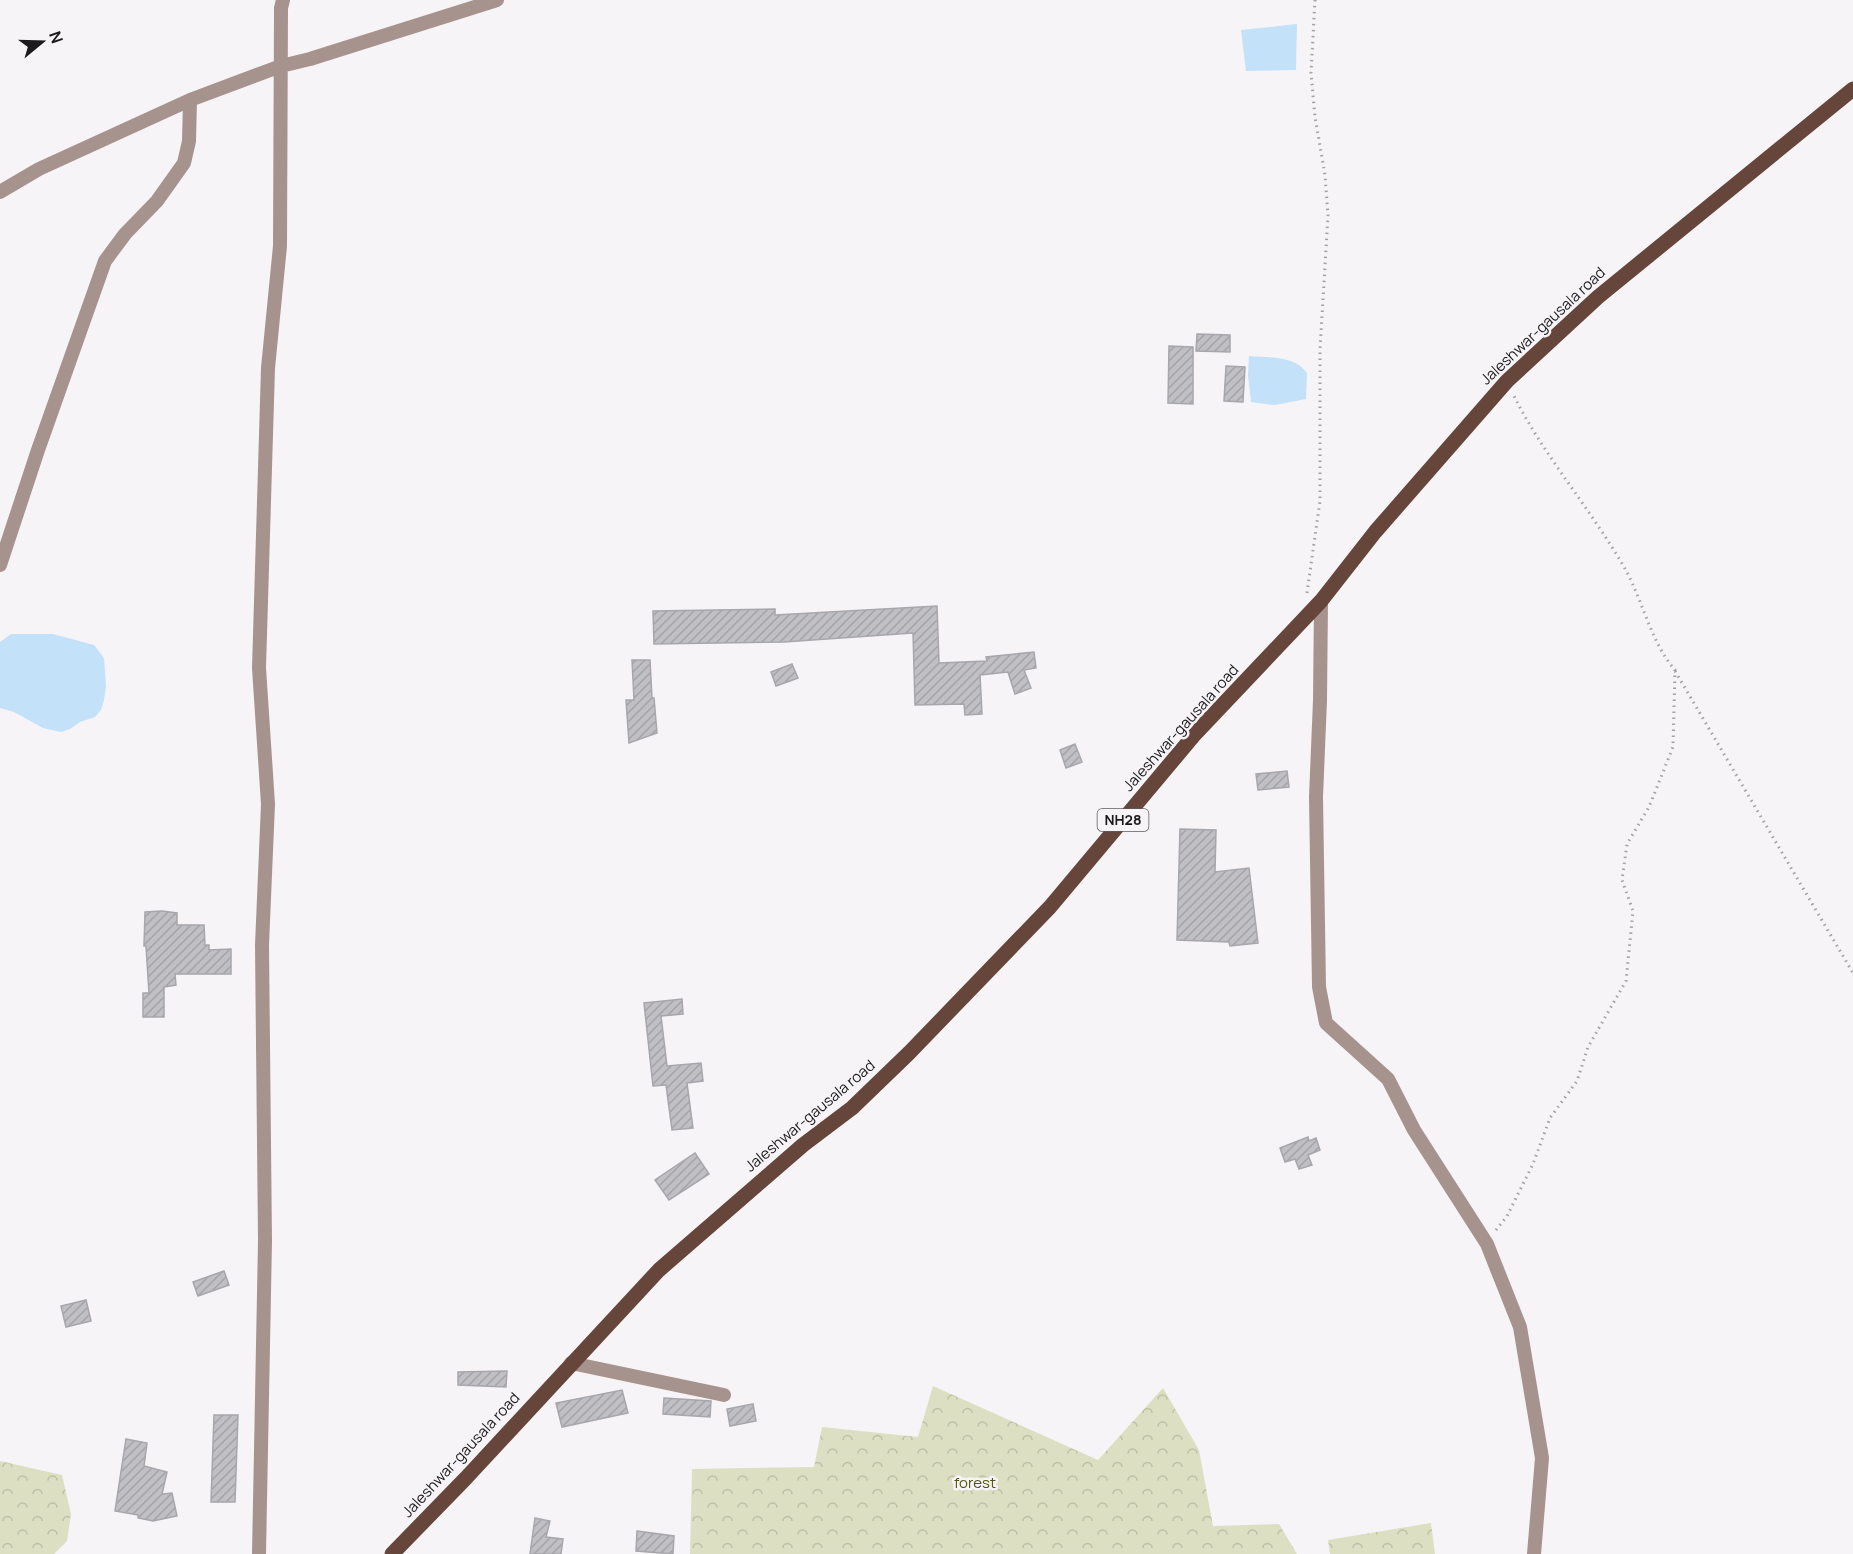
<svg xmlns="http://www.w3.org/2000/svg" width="1853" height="1554" font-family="Manrope,sans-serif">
	<defs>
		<pattern id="forest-crowns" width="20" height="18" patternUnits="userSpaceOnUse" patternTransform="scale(1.5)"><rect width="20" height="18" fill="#dddfc3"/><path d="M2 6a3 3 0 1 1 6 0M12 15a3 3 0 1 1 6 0" fill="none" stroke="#bdbfa7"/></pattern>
		<pattern id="building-hatch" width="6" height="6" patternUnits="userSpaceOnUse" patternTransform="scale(1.5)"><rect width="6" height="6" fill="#c0c0c4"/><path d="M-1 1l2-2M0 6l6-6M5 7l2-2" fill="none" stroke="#a4a4a8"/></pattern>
	</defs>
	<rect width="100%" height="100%" fill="#f7f4f7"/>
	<path fill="url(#forest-crowns)" d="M933 1386 1098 1460 1163 1388 1199 1450 1213 1526 1279 1524 1297 1554H690L692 1469 814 1467 822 1427 918 1437Z
		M0 1461 62 1475 71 1514 67 1541 54 1554H0Z
		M1431 1523 1435 1554H1330L1328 1540Z"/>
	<path fill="#c3e1f9" d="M1297 24 1296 70 1246 71 1241 30Z
		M1249 356C1269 358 1294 355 1307 373L1306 399 1275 405 1251 402 1248 375Z
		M11 634H53L94 645 104 658 106 686 104 700 101 710 95 717 80 722 70 729 61 732 43 728 14 712 0 708V642Z"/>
	<path fill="url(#building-hatch)" stroke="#a7a6ab" stroke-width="1.5" d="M1197 334 1230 335V352L1196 351Z
		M1169 346 1193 347V404L1168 403Z
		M1226 366 1245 367 1243 402 1224 401Z
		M937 606 939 663 987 661 986 657 1034 652 1036 668 1024 670 1031 688 1015 694 1008 672 980 675 982 714 965 715 964 704 915 705 913 633 784 642 654 644 653 611 775 609V615Z
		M632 660H650L652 698H654L657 733 629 743 626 700H634Z
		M792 664 798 678 776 686 771 672Z
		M1075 744 1082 762 1066 768 1060 750Z
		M1287 771 1289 787 1258 790 1256 774Z
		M1180 829 1216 830 1215 872 1249 868 1258 943 1230 946 1229 942 1177 940Z
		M162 911 177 913V925H204L205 945H209V950L231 949V974H175L176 985 164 987V1017H143V993H149L146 946H144L145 912Z
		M682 999 683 1014 661 1016 667 1066 701 1063 703 1081 687 1083 693 1128 672 1130 666 1085 653 1086 644 1003Z
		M1308 1137 1309 1141 1316 1138 1320 1150 1308 1155 1312 1165 1299 1169 1295 1159 1285 1162 1280 1148Z
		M695 1153 709 1174 669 1200 655 1180Z
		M224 1271 229 1285 198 1296 193 1282Z
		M86 1300 91 1321 66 1327 61 1306Z
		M507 1371 506 1387 458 1385V1372Z
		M622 1390 628 1413 562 1427 556 1403Z
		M664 1398 711 1401 710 1417 663 1414Z
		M753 1404 756 1421 730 1426 727 1409Z
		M214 1415H238L235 1502H211Z
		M126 1439 147 1443 144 1466 167 1472 162 1494 172 1493 177 1516 153 1521 138 1518V1515L115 1511Z
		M535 1518 550 1521 546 1537 563 1539 561 1554H530Z
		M637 1531 674 1536 673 1554 636 1551Z"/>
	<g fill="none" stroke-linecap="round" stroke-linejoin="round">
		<path stroke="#a2a0a2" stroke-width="3" stroke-dasharray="1.5 4.5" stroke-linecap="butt" d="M1307 593 1320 501V349L1328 216 1325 175 1315 117 1311 73 1315 0
			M1675 671 1853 973
			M1496 1230 1507 1216 1533 1164 1550 1118 1577 1081 1588 1047 1626 981 1633 911 1622 880 1627 844 1649 807 1673 747 1675 670C1650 641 1643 600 1624 567 1590 508 1544 456 1514 396"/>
		<path stroke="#a7938d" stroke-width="14" d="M0 192 39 169 190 100 281 66 310 59 497 0
			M0 565 38 450 105 261 125 234 157 201 184 163 189 141 190 100
			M1321 601 1320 700 1316 797 1319 987 1326 1023 1388 1079 1414 1130 1487 1244 1520 1327 1542 1458 1534 1554
			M571 1363 724 1395
			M259 1554 265 1241 262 945 268 804 259 668 268 368 280 246 281 8 283 0"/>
		<path stroke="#66453b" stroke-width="15" d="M392 1554 466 1478 659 1270 803 1145 852 1108 909 1053 1050 907 1195 734 1321 601 1375 532 1507 381 1598 297 1853 89"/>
	</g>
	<g text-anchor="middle" stroke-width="5" stroke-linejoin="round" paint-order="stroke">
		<rect fill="#f7f4f7" stroke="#5e5c5e" stroke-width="1.5" x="1097.5" y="809" width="51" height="22" rx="4.5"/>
		<g font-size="14" font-weight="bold" fill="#1c1b1c">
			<text x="1123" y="825">NH28</text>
		</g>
		<g font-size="15" fill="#1c1b1c" stroke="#f7f4f7">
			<text transform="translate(1543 326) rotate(-43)" y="5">Jaleshwar-gausala road</text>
			<text transform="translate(1181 728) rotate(-48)" y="5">Jaleshwar-gausala road</text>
			<text transform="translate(810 1116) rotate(-40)" y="5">Jaleshwar-gausala road</text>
			<text transform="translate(461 1455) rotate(-47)" y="5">Jaleshwar-gausala road</text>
		</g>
		<g font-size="15" fill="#545510" stroke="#f7f4f7">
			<text x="975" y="1488">forest</text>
		</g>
	</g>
	<g transform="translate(42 42) rotate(71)" stroke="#f7f4f7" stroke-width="4.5" paint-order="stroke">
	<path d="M0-4.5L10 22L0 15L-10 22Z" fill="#1c1b1c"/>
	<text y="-9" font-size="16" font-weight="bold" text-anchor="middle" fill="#1c1b1c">N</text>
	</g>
</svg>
